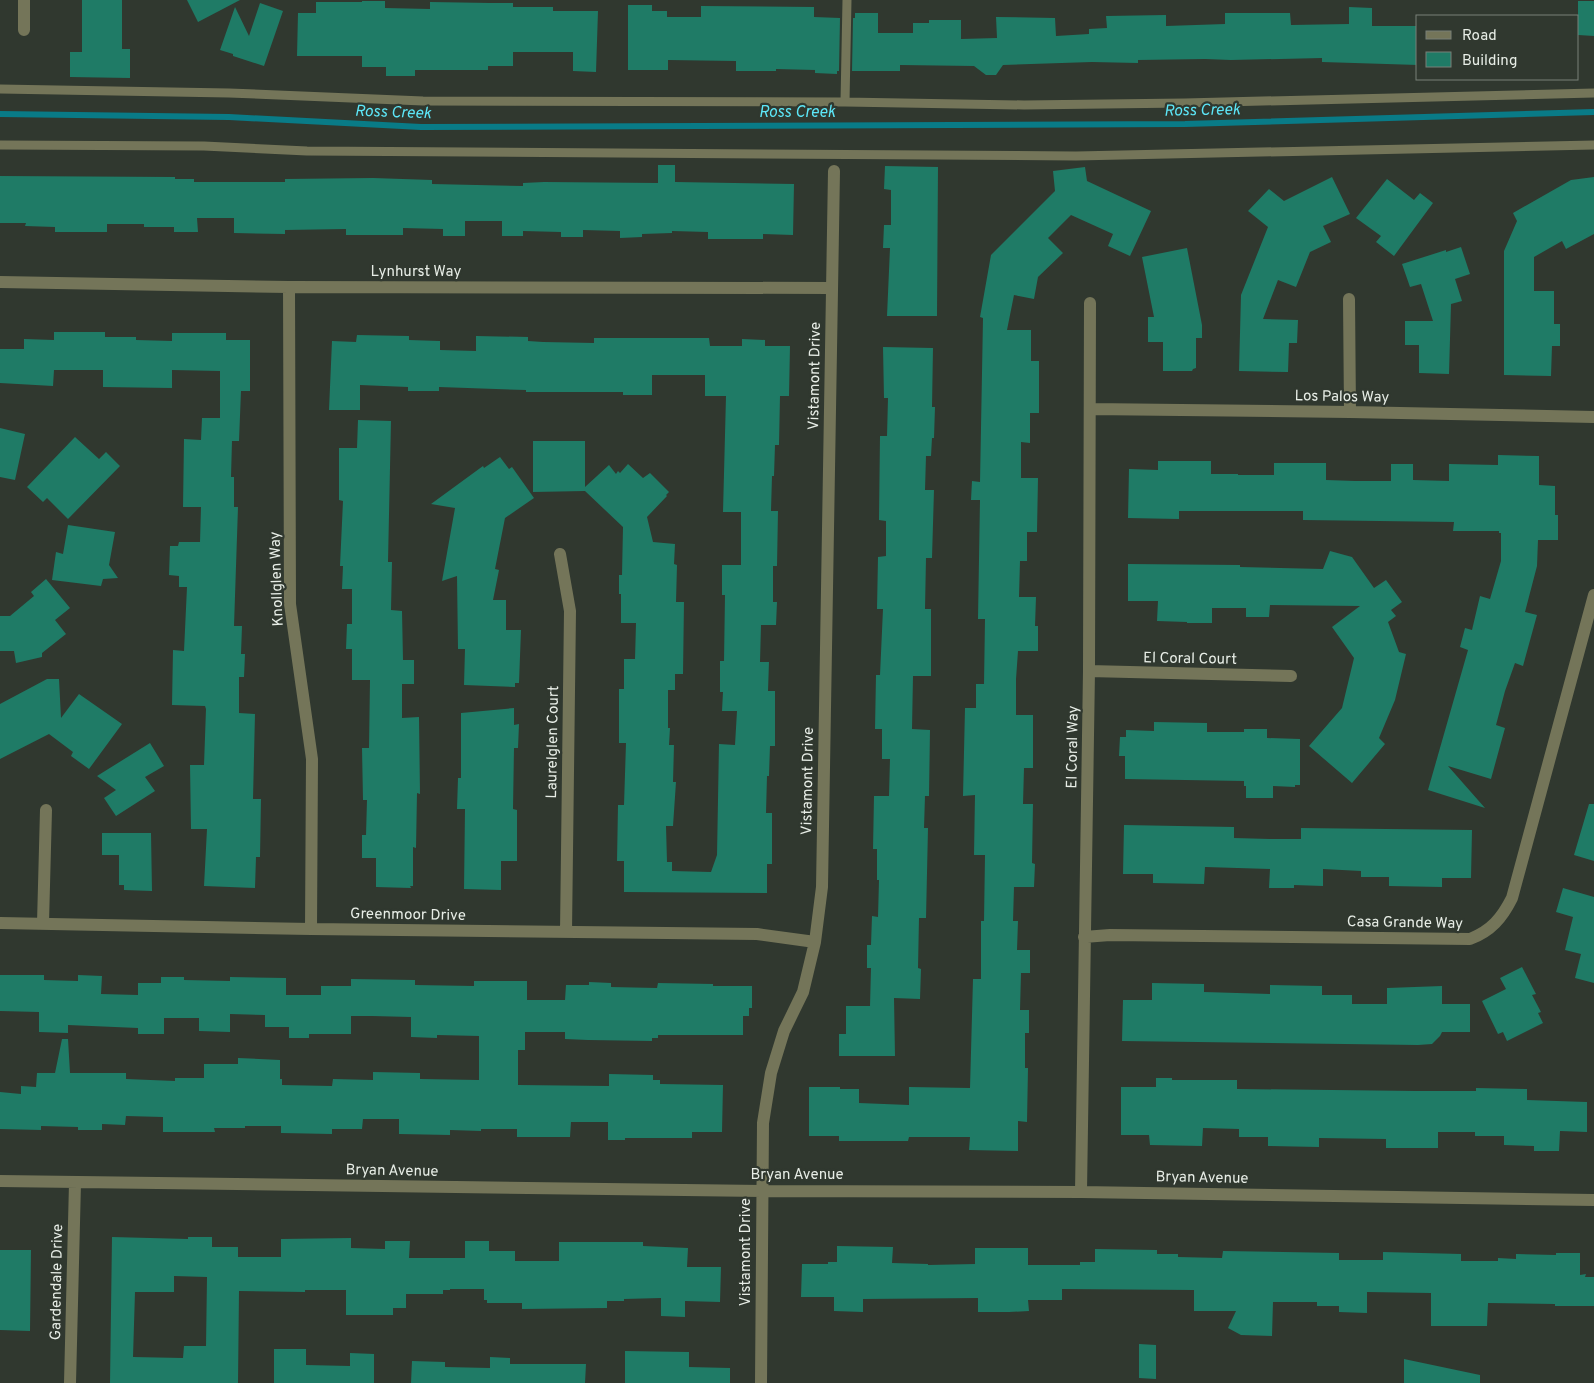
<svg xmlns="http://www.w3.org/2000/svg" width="1594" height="1383" font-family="Overpass,sans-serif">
	<rect width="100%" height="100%" fill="#30382f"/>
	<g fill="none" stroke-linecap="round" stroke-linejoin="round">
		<path stroke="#097b87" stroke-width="6" d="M0 114 229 117 421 127 1185 124 1594 112"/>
	</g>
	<path fill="#1f7b66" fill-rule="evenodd" d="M82 0H122V49H130V78L70 77V52H82Z
		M187 0H240L198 22Z
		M362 1H385V8L430 9V2L490 3H513V7H553V11H598L596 72 573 71V52H513V66H488V70H415V76H386V67H362V56H297L298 13H316V2H362Z
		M1578 1H1594V36L1578 35Z
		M260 3 283 11 264 66 233 56V54L220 50 235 7 249 36Z
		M628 5H652V11H667V17H701V6L814 7V17L840 18 839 71H837V74L815 73V70L776 69V71H736V61L668 60V70H628Z
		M1349 7 1372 8V26H1418V65L1322 62V58L1231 60 1205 59 1138 60V63L1092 62 1003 65 996 75H986L974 66 900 65V71H852L853 18H855V13H878V33H913V23H929V20H961V39L997 38 996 17 1055 18 1056 36 1089 34V29L1107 28 1106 16 1166 15V26L1225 24V13H1290L1291 25 1349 24Z
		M658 165H675V182L794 184 793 235 763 234V239H708V232L672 231V233L642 234V237L620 238V231L583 230V237H561V232L523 231V236H502V221H465V236H443V229L403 228V235H346V229L285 230V234L234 233V218H197L198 232H174V227H144V224H107V232H55V227L25 226 26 223H0V176L175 177V179H194V182H285V179L373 178 432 180V184L523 186V183L544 182 658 183Z
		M885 166 938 167 937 316H887L890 248H883L884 225H891V190L884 189Z
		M1085 167 1087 181 1151 211 1130 256 1108 246 1113 234 1071 215 1048 238 1063 253 1038 277 1034 299 1014 295 1007 330H1031V361H1039V413H1030V443L1021 442V478H1038L1037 532H1027V561H1020L1019 597H1036L1035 626H1038V651H1018L1016 679V715H1033V768H1024L1023 804H1033L1032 863 1035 864 1034 887H1014L1013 921H1018L1017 950H1030V973H1021L1020 1010H1029V1033H1025V1068H1028L1027 1122 1018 1121V1151L969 1150 970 1137H909L908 1141H839V1136H809V1087H840V1089H859V1103L909 1105V1087L970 1088 973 979H981V921H984L985 855H974L975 795 963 796 965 708H976V684H984L985 619H978L980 500H971L972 481 980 482 983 318 980 317 991 255 1055 191 1053 171Z
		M1332 177 1350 214 1323 226 1331 242 1310 252 1296 287 1278 280 1263 319 1298 320 1297 343H1289L1288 372 1239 371 1241 295 1268 227 1248 211 1269 189 1284 201Z
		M1594 177V234L1566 249 1562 241 1534 257V291H1554V324H1560V346H1552L1551 376 1504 375V251L1517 221 1513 213 1571 180Z
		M1387 179 1414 200 1420 193 1433 203 1394 256 1376 242 1381 236 1356 218Z
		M1461 247 1470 274 1455 279 1462 301 1451 304 1449 374 1419 373V345H1405V321H1433L1421 284 1410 287 1402 264 1446 250V252Z
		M1187 248 1202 325V338H1196V368L1193 369 1192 371H1163V342H1148V317H1154L1142 257Z
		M54 332H105V337H136V340L172 341V333H226V340H250V391H241L239 441H232L231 477H234V507H238L234 626H242L241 654H245L244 677H239V713L255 714 253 799H261L260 857H256L255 888 204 886 207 829H191L190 765H204L206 709 205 706 172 705 173 650 184 651 187 587H179V576L169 575 170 546H178L179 542H200L201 507H183L184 439 201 440 202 418H220V371L172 370V388L103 387V370H54L53 386 0 383V349H24V339L54 340Z
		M357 335 409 336V340L440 341V350L476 351V336L528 337V341L543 342 594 343V338H709L710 346H742V339L765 340V346H790L789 396H780L779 445H775L774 476H772L771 511H778L777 566H773V602H777L776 625H761L760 662H769L768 691H775V746H770L769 776H767L766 813H772V864H767V893L624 892V861H617L618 805H624L626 743H619V689H624V659H635L636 623H621V594H619V575H622L623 527 585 491 533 492V441H585V487L609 465 616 474 618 471 620 473 628 464 643 478 650 473 669 492 666 495 667 496 647 517 653 542 675 544 674 564 677 565 676 602H684L683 674H675V690H668V728H670L669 745H674L673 782H676L673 826H666L667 862H672V871L711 872 717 855 719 744 735 745 737 711H722L723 692H720V661H724L725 595H722V565H741V512H723L726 396H705V375H652V395H623V392H526V390L439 387V391H408V387L360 385V410H329L332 341 356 342Z
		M883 347 933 348 932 407H935L934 438H932L931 456H926L925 490H934L932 558H926L925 609H931V676H913L912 729 930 730 929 796H925L924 828H928L926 918H919L918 968 921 969 920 999 894 998 895 1056H839V1034H846V1006H870L871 968H867V945H871L872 916 878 917 879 880H877V849H873L874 796H889L890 759H882V729H875L876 675H880L883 609H877L878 557 886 556V521L879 520 880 436H887L888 398H884Z
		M358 420 391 421 388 562H392L391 610 402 611 403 660H414V684H402V718L419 717 420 794 417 793 416 848 413 847V886H410L411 888 376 887V858H362V835H366L367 800H363L362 748H369L370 680H352V649H346L347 624H352V589H342L343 566H340L343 501 339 500V448H357Z
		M0 428 25 434 15 480 0 477Z
		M75 437 99 459 106 452 120 466 68 519 47 498 43 502 27 487Z
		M1498 455 1539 456V485L1555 486V515H1558V540H1538L1537 566 1525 612 1537 615 1523 666 1515 663 1505 691 1496 725 1505 728 1491 779 1448 766 1485 808 1428 790 1468 650 1460 647 1465 628 1472 630 1480 596 1490 599 1501 561V533H1499V531H1453L1454 522 1303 520V511H1179V519L1128 518 1129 469 1158 470V461H1211V474H1238V475H1274V463H1326V480L1355 481H1391V464H1413V480L1449 481V464L1498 465Z
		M500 457 509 469 512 467 534 498 505 518 495 569 499 570 493 600H506V630H521L519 683H515V687L464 685 465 649H458L457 576 442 581 455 508 431 504 483 466 484 468Z
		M68 525 115 532 109 565 118 578 103 579 101 586 52 580 56 552 63 554Z
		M1330 551 1352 557 1374 588 1386 580 1402 602 1391 610 1396 616 1388 622 1399 652 1406 654 1395 700 1379 738 1385 744 1352 783 1309 746 1342 708 1354 658 1332 627 1360 606 1270 605 1269 617H1246V608H1212V623H1187V622L1157 621 1158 601H1128V564L1240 565V567L1323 569Z
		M46 579 70 608 55 620 66 634 42 653V657L16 663 14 651H0V616H10L34 596 31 592Z
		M47 679H59L61 718 79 694 122 724 89 769 71 756 73 752 49 734 0 759V704Z
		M514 708V725L519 724 518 748H514L513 809 517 810V861H501V890L464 889 465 809H457L458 778H461V713Z
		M1154 722 1207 723V732H1244V729H1267V738L1300 739V785H1295V787L1273 786V798H1246V786H1244V781L1125 779V756H1119L1120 737H1126V730L1154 731Z
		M150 743 164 766 145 777 155 791 116 816 104 798 116 790 97 776Z
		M1589 804H1594V861L1574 855Z
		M1124 825 1234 827V838L1270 839H1301V828L1472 830 1471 878H1442V887L1389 886V877H1361V871L1323 869V886L1294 885V888H1269L1270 869 1205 867 1204 884 1153 883V874H1123Z
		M102 833H151L152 891 124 890V885H119V855H102Z
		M1563 888 1594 897V983L1575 978 1581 954 1565 950 1573 917 1556 912Z
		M1522 967 1536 994 1532 995 1541 1012 1538 1013 1543 1023 1507 1041 1503 1032 1498 1034 1482 1001 1506 989 1500 978Z
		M0 975H44V980L78 981V975L102 976 101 994 138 995V983H161V977H184V980L230 981V977L286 978V995H321V986H351V979L415 980V985L474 986V981H527V1000H565L566 985H589V982L611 983V987L657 988 658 983 713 984V986H752V1008H749V1016H743V1035H658V1038H652V1041L588 1040 565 1039V1032H525V1050H518V1085L609 1086V1074L653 1075V1080H660V1084L723 1085 722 1132H692V1138H625V1140H608V1122H571L570 1137H517V1129H481V1131L450 1130V1135L399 1134V1119H363L362 1129H332V1134L281 1133V1126H245V1128H214L215 1132H163V1117L126 1116 125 1125 102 1124V1130H78V1127L41 1126V1130L0 1129V1092L21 1094V1086L36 1087 37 1073H55L62 1039H68L70 1073H126V1079L175 1081V1078H204V1064H238V1058L280 1060V1079H282V1085L332 1086 333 1079 373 1080V1072L420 1073V1079L479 1080V1036L437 1035V1038L411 1037V1017L372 1016H351V1034H309V1038H289V1027H265V1015L230 1014V1032L199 1031V1018H164V1034H138V1028L68 1025V1033L39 1032V1012L0 1011Z
		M1152 983 1204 984V992L1270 994V985L1322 986V995H1352V1004H1387V988L1442 986V1004H1470V1032H1442L1440 1036 1432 1044 1418 1045 1122 1041 1123 1000H1152Z
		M1156 1078H1172V1080H1237V1089L1416 1091H1476V1088L1527 1089V1100L1587 1102V1132L1560 1131 1559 1151H1534V1146L1504 1145V1136H1475V1132H1438V1148H1386V1139L1319 1138V1147L1268 1146V1137H1239V1129L1203 1128 1202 1146 1150 1145 1149 1135H1121V1087H1156Z
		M112 1237 188 1239V1237H212V1247H238V1257H281V1239L351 1238V1248L385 1249V1241H410L409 1258H465V1241H489V1251H515V1261H559V1242H643V1246L688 1248 687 1267H721L720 1302 685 1301V1317L661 1316V1298L624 1299V1301H607V1308L522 1309V1303H487V1300H484V1289H450V1290H443V1294H406V1308H393V1315H346V1290H305V1292L239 1291 238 1383H110ZM174 1276 207 1277 206 1346H184L183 1358 133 1357 135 1292H174Z
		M837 1246 893 1247 892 1263 928 1264V1265L975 1264V1248H1028V1265H1080V1262H1095V1249L1157 1250V1254H1178V1257L1222 1258 1223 1251 1339 1253V1260H1383V1252L1461 1254V1261H1498V1258L1516 1259V1254L1556 1255V1253H1580V1275L1586 1274 1585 1277H1594V1306H1555V1304L1488 1303 1487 1326H1431V1293L1367 1292V1313L1339 1312V1306H1317V1302H1273L1272 1336 1241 1335 1228 1328 1236 1311H1194V1290L1062 1289V1300H1028L1029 1311 1009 1312H978V1298L863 1299V1312L834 1311V1297H801L802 1264H828V1262H837Z
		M0 1250H31L30 1331 0 1330Z
		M1139 1344 1156 1345V1379L1139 1378Z
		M274 1349H306V1365L350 1366V1353L374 1354V1383H274Z
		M625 1351 689 1352V1367L730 1368V1383H625Z
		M490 1357 510 1358V1364H586L585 1383H411L412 1361 445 1362V1367L490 1368Z
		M1404 1359 1480 1375V1383H1404Z"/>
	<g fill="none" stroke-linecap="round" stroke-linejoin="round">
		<path stroke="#747559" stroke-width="9" d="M0 89 229 93 423 101 845 102 1024 105 1185 103 1594 93
			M845 102 847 0
			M0 145 204 146 307 151 1076 156 1594 145"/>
		<path stroke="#747559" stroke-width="12" d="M24 30V0
			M0 282 289 287 831 288
			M289 287 290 604 312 759 311 929
			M1349 299 1350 412
			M1090 409 1350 412 1594 417
			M560 554 570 611 566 932
			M1089 671 1291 676
			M0 923 311 929 757 934 815 942
			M43 923 46 810
			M1084 937 1110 935 1470 939C1491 931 1502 918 1512 898L1594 595
			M0 1181 762 1191 1081 1192 1594 1200
			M1081 1192 1089 671 1090 303
			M70 1383 75 1183
			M761 1383 763 1123 771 1073 784 1031 803 992 815 942 822 887 834 171"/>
	</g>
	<g text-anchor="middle" stroke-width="4.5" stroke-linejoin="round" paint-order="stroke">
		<g font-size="15" fill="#e7ede6" stroke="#30382f">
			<text x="416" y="276">Lynhurst Way</text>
			<text transform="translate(814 376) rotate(-89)" y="5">Vistamont Drive</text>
			<text transform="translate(1342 396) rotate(1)" y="5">Los Palos Way</text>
			<text transform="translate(276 579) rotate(-92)" y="5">Knollglen Way</text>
			<text transform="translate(1190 658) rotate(1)" y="5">El Coral Court</text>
			<text transform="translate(552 742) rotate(-89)" y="5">Laurelglen Court</text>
			<text transform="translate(1072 747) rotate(-89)" y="5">El Coral Way</text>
			<text transform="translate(807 781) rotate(-89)" y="5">Vistamont Drive</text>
			<text transform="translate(408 914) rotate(1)" y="5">Greenmoor Drive</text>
			<text transform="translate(1405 922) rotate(1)" y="5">Casa Grande Way</text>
			<text transform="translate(392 1170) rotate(1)" y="5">Bryan Avenue</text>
			<text x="797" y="1179">Bryan Avenue</text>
			<text transform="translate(1202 1177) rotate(1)" y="5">Bryan Avenue</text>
			<text transform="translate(745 1252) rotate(-90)" y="5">Vistamont Drive</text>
			<text transform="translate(56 1282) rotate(-89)" y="5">Gardendale Drive</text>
		</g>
		<g font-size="16" font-style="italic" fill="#5de7f8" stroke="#30382f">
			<text transform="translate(1202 109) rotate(-1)" y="6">Ross Creek</text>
			<text transform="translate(393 111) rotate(2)" y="6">Ross Creek</text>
			<text x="797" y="117">Ross Creek</text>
		</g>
	</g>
	<rect x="1416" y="15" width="162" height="65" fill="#30382f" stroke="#798078"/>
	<rect x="1426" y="31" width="25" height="8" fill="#747559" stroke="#798078"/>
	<text x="1462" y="40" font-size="15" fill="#e7ede6">Road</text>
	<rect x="1426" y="52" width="25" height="15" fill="#1f7b66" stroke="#798078"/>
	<text x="1462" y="65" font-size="15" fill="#e7ede6">Building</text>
</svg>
